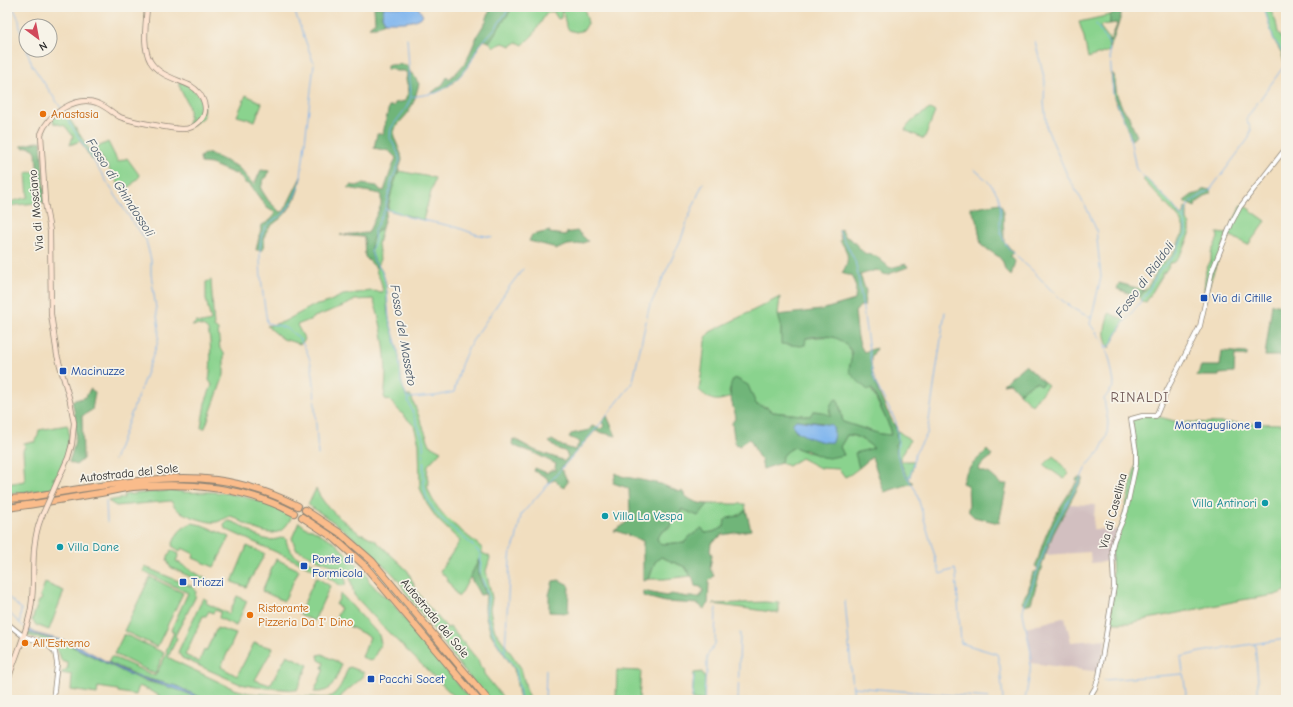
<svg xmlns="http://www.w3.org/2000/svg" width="1293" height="707" font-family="'Comic Neue',sans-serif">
	<rect width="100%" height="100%" fill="#f7f3e8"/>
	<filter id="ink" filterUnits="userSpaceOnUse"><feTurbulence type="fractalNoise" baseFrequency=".025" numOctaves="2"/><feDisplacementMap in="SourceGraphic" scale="8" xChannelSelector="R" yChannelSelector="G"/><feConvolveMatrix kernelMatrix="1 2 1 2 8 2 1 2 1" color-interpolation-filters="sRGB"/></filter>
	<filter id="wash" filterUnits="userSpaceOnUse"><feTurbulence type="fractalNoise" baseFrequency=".012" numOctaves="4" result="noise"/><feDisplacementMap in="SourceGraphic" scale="16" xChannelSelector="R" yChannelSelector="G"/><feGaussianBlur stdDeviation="0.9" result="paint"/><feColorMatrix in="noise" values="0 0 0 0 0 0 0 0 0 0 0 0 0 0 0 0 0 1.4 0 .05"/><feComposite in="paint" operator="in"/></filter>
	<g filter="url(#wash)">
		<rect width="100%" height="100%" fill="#f1debf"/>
		<path fill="#d2bfc0" d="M1068 504 1095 505 1093 529 1118 530 1112 561 1091 563 1090 552 1045 555 1053 534Z
			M1065 617 1071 642 1106 639 1100 672 1031 663V653L1026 628Z"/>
		<path fill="#8ad38e" stroke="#5a7f5c" d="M513 7H584L588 23 584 30 576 32 569 30 566 25 562 8 561 18 558 19 553 11 546 14 533 35 523 45 517 42 511 46 503 43 494 47 489 42Z
			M1264 7H1269L1276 22 1278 32 1286 45V63L1285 65 1281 52 1274 40Z
			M1110 15V24L1102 25 1100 27 1110 40 1108 42 1110 51 1088 58 1084 37 1079 22Z
			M179 81 191 87 204 102 203 117 188 128C188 122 190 115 189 109 187 98 179 92 179 81Z
			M246 95 262 103 255 121 237 116Z
			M63 109 95 158 92 160 80 141 70 145 73 136 72 135 65 126 54 123 52 119Z
			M930 109 935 112 924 139 905 130C911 120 920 115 930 109Z
			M108 142 118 162 127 158 140 176 124 193 96 148Z
			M37 171 39 192 36 203 7 206V203L28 197 26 173Z
			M399 171 435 178 423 220 388 210 392 189Z
			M1145 178 1171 203 1180 216 1184 214 1185 207 1187 208V220L1190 225V234L1184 249 1175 262 1170 263 1168 265 1169 266 1164 273H1162V276L1146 302 1141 301 1140 297 1153 279 1159 266 1170 258 1177 247 1180 239 1183 235 1184 228 1179 218 1147 184 1143 180Z
			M1242 204 1266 221 1248 245 1227 234 1208 288 1204 290 1206 270 1211 260V253L1218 238 1217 233 1227 234Z
			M382 228 378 244 380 259 378 265C390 281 385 301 389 319 392 332 397 343 399 356 401 370 400 382 406 396H411L430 445 441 451 428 465 427 476 429 485H427C433 513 462 530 482 548V553L489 556 490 558 486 571 492 598 490 609 492 620 495 631 506 646 521 668 529 700H520L514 669 491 634 486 617 485 608 486 594 478 573 479 560 461 594 458 597 447 579 440 571 460 541 438 520 427 504 420 488 419 443 414 426 389 400 387 401 384 397C389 370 383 324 373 299L355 300 346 305 314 317 312 319 297 325 305 340 300 344 283 339 267 326 283 322 313 306 326 303 343 295 371 291 383 292C382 289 382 285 381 282 379 275 374 272 377 265 369 254 368 235 382 228Z
			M211 280 214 327 218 330 220 349 224 353V375L205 428H201L205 403 212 385 209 380C211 372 212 335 207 329 203 325 197 325 192 326L196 322 202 323 211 321 206 299V282Z
			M780 297 778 314 781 325V335C789 336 797 338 806 338 820 338 836 332 846 345 853 353 853 357 849 367L868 390 871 389 888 423 891 435 880 434 843 422 839 403 829 409 831 416 822 412 814 411 810 416 773 412 767 407 756 405C749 389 751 386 735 378L729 392 731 397C715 402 712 402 699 390L702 370 705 341 707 336 710 332Z
			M1109 313 1125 320 1109 348C1102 335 1105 326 1109 313Z
			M1036 382 1041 385 1044 382 1048 385 1032 405 1019 393C1025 390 1029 384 1036 382Z
			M1142 416H1156L1178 422 1281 424 1286 419V591L1275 595 1242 600 1143 620 1130 623H1109L1113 599 1112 548 1122 522 1136 464 1131 419Z
			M67 425C73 432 64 467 57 475 56 476 53 478 52 479L59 478 54 489 7 494V484L25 481 23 450 25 447 24 443 35 442V440L38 436 39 430Z
			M898 431 910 440 899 461H914L912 471 909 479C901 466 899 460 895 445L898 440 896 434Z
			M847 435C857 435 867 443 875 448L856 453 859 468 851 474 845 477 839 469 820 468 801 458 788 466 781 463C781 455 788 450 795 447 810 456 827 455 844 455L840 447Z
			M1053 456C1060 461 1063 468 1069 474L1064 479 1044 465Z
			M316 489C326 510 343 520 360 534H363L376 541 408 571 416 590 427 605 447 628 450 627 478 660 481 668H483L484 674 505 700H488L461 667 404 590C398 576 386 568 375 558 354 537 334 521 308 505Z
			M174 490C186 494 196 492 208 492 233 492 270 502 292 516 290 520 288 524 285 527 271 543 246 523 231 516 227 517 219 522 216 522 210 524 185 515 179 511 176 509 173 504 171 501L116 506 108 501 124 498V495Z
			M708 504H745L746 510 737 516 725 520 724 527 713 532 705 533 702 529 689 537 685 542 664 544 659 543 657 538 661 533 671 526 670 524 682 509 698 516Z
			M228 521C247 523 259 548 283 537L286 539C287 547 291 552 297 557L343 576 346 580 345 585 341 586 320 572 225 529 224 525Z
			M299 522 306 528 312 529 333 541 366 573 369 581 380 593 389 599 471 700H458L386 630 354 595 349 572 321 561 296 549 292 538Z
			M192 523 202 525 230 537 214 567 193 558 194 554 182 548 180 551 172 546C177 533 179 529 192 523Z
			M247 546 265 554 246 587 232 582Z
			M171 550 179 554 176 561 209 581 210 583 209 586 170 567 167 560Z
			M661 557 685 567 691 576 664 579H649L655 562Z
			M276 559 299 570 284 601 262 591Z
			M145 567 193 587 196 591 195 598 175 636 177 638 168 657 179 663 234 689 249 693 327 698C340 693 343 680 348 668L350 667 363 672 364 674 363 677 342 695 339 700H206L176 686 141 677 108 662 111 656 155 676 167 653 166 651 174 632 171 630 188 593 143 571Z
			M150 577 183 593 157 647 124 631Z
			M316 577 330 586 314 621 299 614Z
			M45 583 64 591 49 630 36 625 32 620 39 601 41 600 42 598 40 596Z
			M341 594 379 635 381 643 373 659 370 661 362 657 370 637 335 619 341 608 336 605Z
			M237 596 247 601 236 626 219 618 220 612 215 610 213 613 209 611 206 616H203L185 655 199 662 204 650 206 651 217 628 236 634 221 667 237 676 254 643 273 648 255 680 270 685 287 655 308 665 297 690 256 687 240 684 182 658 178 652 203 598 207 600 206 603 229 614Z
			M765 602 779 603V613L713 604Z
			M27 633 65 643 128 674 145 681 173 688 187 693 199 700H171L159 697V695L139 686 136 695 118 692V690L98 687 97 694 71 690 72 675 61 673 68 668 67 662 61 660C58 642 41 640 26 635Z
			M124 634 164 653 155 674 114 654Z
			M322 654 341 664V667C334 682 333 693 314 692L324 669 322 668 324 663 319 660 318 655Z
			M617 670 641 671 639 700H616Z
			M702 672 705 679 704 700H692L694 673Z"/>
		<path fill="#6fb579" stroke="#4d7052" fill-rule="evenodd" d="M374 7H384L382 16 385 22 376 27H369L375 22Z
			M491 7H513L489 42 484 40C478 46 475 54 471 61 462 76 447 91 430 94L443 84 447 77 449 79 457 72 466 62 478 34 486 21Z
			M1121 7H1122L1120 19 1110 49 1108 41 1111 39 1117 25 1116 23 1110 24V15Z
			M389 65C401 65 407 61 411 74H413L419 84 414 101 408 113 394 129V137L401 154 402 160 392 189 382 228C368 235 369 254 377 265L376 268 365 257 364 237 340 235 368 233 381 205V194L348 188 350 185 357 186 362 184 377 186 380 190 384 191 390 173 396 158 389 151 374 148 377 134H383L389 106H394L395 103 405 101 409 90 406 80 407 74 405 71H396L391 69 387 70V66Z
			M1111 73 1114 75 1117 95 1122 107 1131 119V123L1137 136 1131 140 1126 124 1114 98Z
			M41 141 45 202 36 203 39 192 36 152 34 149 29 147 24 148 21 146Z
			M209 153 238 167 254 185 261 170 269 171 267 177 263 180 261 189 268 200 280 212 284 211 301 177C299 191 293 206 283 216 277 222 268 226 265 234 264 239 264 245 263 250H256L262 225C268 222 274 219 275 212L272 211 267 208 250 185 245 183 237 173 235 174 211 164 201 163 200 157 204 154Z
			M1205 189 1210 190 1211 193 1196 203 1195 207 1186 203 1184 201 1192 195 1199 193Z
			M1000 203 1003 210 1004 241 1013 252 1009 257 1015 261 1011 276 1005 270 1003 262 999 257 981 245 977 220 970 208Z
			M841 229 846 237 851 239 862 251 866 254 876 256 890 268 906 264 908 267 886 275 876 270 860 275 866 291 864 306H860L855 312C857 325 856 341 864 352L876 348C875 352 872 354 871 359 870 379 888 414 898 431L896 434 898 440 895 445C899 460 902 473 913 483L884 492 872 457 859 468 855 453 874 448C867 443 857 434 847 435L840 447 844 455 829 458 822 457 806 450H801L795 447C788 450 781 455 781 463L763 469 761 459 758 456 750 439 745 441 740 446 735 444 732 423 736 417C733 405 725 388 735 378L748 385 756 404 767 408 773 412 810 416 813 411 822 412 831 416C829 408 829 404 836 399L838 400 839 403 843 422 880 434 891 435 888 423 872 389 868 390C863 386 853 377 850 372 848 367 852 359 852 354 851 350 849 348 847 346 837 334 821 335 806 338L805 345 801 346 781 344V325L778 315 821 310 855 300 856 288 852 275H847L842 273C850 261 849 252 840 241L841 239 839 231ZM796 420 823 423 797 432 793 426Z
			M550 231 549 233 566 235V233L577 231 588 241 580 244 568 245 555 250 553 247 529 241 532 235Z
			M1119 283 1144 290 1140 297 1117 289Z
			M1272 304 1286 307V356H1265Z
			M1222 351 1247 353V356L1235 355 1234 373 1219 374V376H1197L1201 366H1220Z
			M1025 365 1044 382 1041 385 1036 382C1029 384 1025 390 1019 393L1010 383 1003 384Z
			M90 389 95 392 92 410 82 416 83 459 76 465 69 462C77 439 78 424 72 401L86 397Z
			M607 416 616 436 595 431 560 469 562 470 568 482 563 488 555 480 549 482 546 477 534 471 535 468 547 473 551 470H556L555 467 556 464 532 452 519 448 512 444 513 439 516 440 534 450 562 460 563 462 568 457C566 450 563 451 558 449 555 447 552 444 549 442L552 440 562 446 575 450 580 442 569 437 571 434 589 430 592 426 601 429 604 426 602 422Z
			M987 450 992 456 980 466 979 470 990 474 1001 484H1007L999 523 974 517 969 512 968 509 969 505 968 487 967 485 962 483C965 469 977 460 987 450Z
			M616 473 621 476 661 484 679 492 682 491C687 500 698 504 708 504L698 516 682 509V514L679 520 673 521 670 524 671 525 661 533 657 538 659 543 664 544 685 542 689 537 702 528 705 533 713 532 724 527 725 520 728 518 738 516 746 510 751 530 722 535 711 543 710 551 712 555 710 568 714 576 709 581 708 605 704 609 698 604 665 602 643 596V591L666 596 671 594 688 597H700L703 591 701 587 695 586 693 578 691 576 685 567 661 557 655 562 649 579 643 581V541L617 531H614L627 522 630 511 629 490 628 488 613 483Z
			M1077 478H1083L1053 534 1045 555 1031 603 1025 605 1021 601 1028 591 1033 573 1037 571 1038 568 1035 566C1039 559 1040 551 1043 543 1050 523 1065 497 1078 481L1076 480Z
			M479 559 478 573 486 594 480 595 470 577Z
			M559 580 569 585 568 613 549 612V595L553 581Z"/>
		<path fill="#7fb5ee" stroke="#55708c" d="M384 7H418L423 16C413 24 397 22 385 22L382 16Z
			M796 420 832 425C835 430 834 437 832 442 823 444 797 435 793 426V423Z
			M28 629 38 634 73 643 111 664 132 674 150 680 176 686 205 700H200L187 693 173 688 145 680 128 674 69 644 31 633 28 632Z"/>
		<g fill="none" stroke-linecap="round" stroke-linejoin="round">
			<path stroke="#7fb5ee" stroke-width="1" d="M13 7 19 20 20 30 26 46
				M293 7 314 64 301 177C299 187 291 206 284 213 278 218 270 221 265 228 254 244 264 301 267 322V323C273 325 279 325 285 328 315 343 314 381 315 409 316 425 317 440 318 455
				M1264 7 1274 40 1286 56
				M1096 24 1109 44 1113 93 1129 133 1136 169 1171 203 1184 220
				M407 38 411 97 406 108 391 128 390 138 398 153 400 161 392 180 385 209 374 231 375 241 371 250 374 261 381 270 384 277 387 291 389 319 395 339 399 357 401 382 423 439 424 485 426 496 433 509 442 519 470 543 481 554 480 573 488 595 486 613 495 639 516 670 521 700
				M27 50 32 65 61 108
				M411 97 436 93 444 89 460 76 471 62 478 47 496 27 510 7
				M62 111 126 212 146 240 151 260V274L159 329 158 342 114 460
				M974 169C983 177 996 187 999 199 1003 214 996 227 1004 241 1010 253 1022 261 1032 270 1050 288 1065 309 1091 317
				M385 209 398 212 408 217 456 227 475 234 492 237
				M839 231 849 249 855 261 858 275 872 371 875 382 896 422 898 440 897 453 899 461 902 469 916 491 940 574 955 569 956 574 961 643 997 654 1000 666 1003 700
				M1106 347 1110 346 1121 326 1145 296 1160 270 1175 255 1181 241 1186 234 1185 221V213L1189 203 1210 190 1249 138 1251 129 1246 119 1286 63
				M408 398 436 396 454 392 461 365 469 346 509 287 523 269
				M909 478 913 467 915 454 927 434 945 312
				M106 501 107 522
				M7 596 21 609 20 623
				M845 601 854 700
				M7 611 24 627
				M1255 644 1258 682V697
				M505 651 510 559 511 551H512L516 540 521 515 597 428 627 390 633 381 649 308 681 239 692 209 703 183
				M1104 680 1183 674
				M853 687 989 698
				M947 695 948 700
				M545 700 546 670
				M692 700 694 675
				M704 700 705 679 707 672V656L715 644 716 608
				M738 700 740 633
				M1025 700 1030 673 1031 653 1023 613V605L1029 594 1053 528 1080 480 1086 467 1100 451 1107 436 1108 422 1104 399 1113 387 1114 383 1110 361 1104 343 1090 324 1101 277 1096 229 1087 209 1068 177 1047 129 1044 102 1045 81 1035 41
				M1183 700 1186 694 1181 657 1200 652 1286 639"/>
		</g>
	</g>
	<g filter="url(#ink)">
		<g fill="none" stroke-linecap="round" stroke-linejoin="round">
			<defs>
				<path id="tertiary" d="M7 623 23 636 47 644 55 652 57 664 53 700
					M7 656 15 659
					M1088 700 1095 688 1099 676 1114 587 1112 548 1114 540 1122 522 1126 511 1136 464V451L1131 419 1142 416H1156L1167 390 1200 326 1212 271 1232 222 1240 207 1286 148"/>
				<path id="secondary" d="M58 480 68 458 72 444 74 423 70 401 57 355 51 314 50 231 45 202 41 134C48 114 76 95 97 103 106 106 112 113 120 117 129 121 173 129 183 129 189 129 195 126 199 122 211 111 203 93 191 86 177 79 159 76 150 61 142 46 146 24 147 7
					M7 684C14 659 27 633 31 608 36 576 29 549 41 518"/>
				<path id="motorway" d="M7 499 25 498C52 493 79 489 107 485 143 480 180 475 216 480 245 484 272 493 298 506
					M7 508C36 504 65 499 94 494 107 492 120 489 133 487 188 482 244 486 294 513
					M305 510 340 533 372 561 488 700
					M302 517 334 538 365 566 478 700"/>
			</defs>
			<use href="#tertiary" stroke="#8e8475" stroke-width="5.5"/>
			<use href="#secondary" stroke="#8e8475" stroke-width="6"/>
			<use href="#motorway" stroke="#8e8475" stroke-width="8"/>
			<use href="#tertiary" stroke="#fff" stroke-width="4"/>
			<use href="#secondary" stroke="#fde4d1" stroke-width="4.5"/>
			<use href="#motorway" stroke="#fabc8b" stroke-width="6"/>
			<defs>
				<path id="secondary-bridge" d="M41 518 58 480"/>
			</defs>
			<use href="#secondary-bridge" stroke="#8e8475" stroke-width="6" stroke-linecap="butt"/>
			<use href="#secondary-bridge" stroke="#fde4d1" stroke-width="4.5"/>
		</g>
	</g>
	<g fill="#e8710a" stroke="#f7f3e8" stroke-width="1.5">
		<circle cx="43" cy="114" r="4"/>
		<circle cx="250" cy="615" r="4"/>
		<circle cx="25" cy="643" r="4"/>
	</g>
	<g fill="#1a4fb4" stroke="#f7f3e8" stroke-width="1.5">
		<rect x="1200" y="294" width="8" height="8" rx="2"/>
		<rect x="59" y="367" width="8" height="8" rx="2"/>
		<rect x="1254" y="421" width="8" height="8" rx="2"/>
		<rect x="300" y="562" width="8" height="8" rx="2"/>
		<rect x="179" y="578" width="8" height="8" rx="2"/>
		<rect x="367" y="675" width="8" height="8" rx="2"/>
	</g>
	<g fill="#0f9aa8" stroke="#f7f3e8" stroke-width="1.5">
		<circle cx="1265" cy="503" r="4"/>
		<circle cx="605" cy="516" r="4"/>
		<circle cx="60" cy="547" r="4"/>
	</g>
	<g text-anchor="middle" stroke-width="3.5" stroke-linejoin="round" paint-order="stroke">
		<g font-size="12" fill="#c56008" stroke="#f7f3e8" text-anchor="start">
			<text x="51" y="118">Anastasia</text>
			<text x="258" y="612">Ristorante<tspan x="258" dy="14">Pizzeria Da I' Dino</tspan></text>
			<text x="33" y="647">All'Estremo</text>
		</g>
		<g font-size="12" fill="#2b2b2b" stroke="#f7f3e8">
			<text transform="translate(36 210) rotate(-95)" y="4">Via di Mosciano</text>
			<text transform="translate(129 473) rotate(-6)" y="4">Autostrada del Sole</text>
			<text transform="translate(1113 511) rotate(-75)" y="4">Via di Casellina</text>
			<text transform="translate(435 618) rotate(50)" y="4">Autostrada del Sole</text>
		</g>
		<g font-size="12" fill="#164399" stroke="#f7f3e8" text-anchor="start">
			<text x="1212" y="302">Via di Citille</text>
			<text x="71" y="375">Macinuzze</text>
			<text x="1250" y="429" text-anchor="end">Montaguglione</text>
			<text x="312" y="563">Ponte di<tspan x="312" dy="14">Formicola</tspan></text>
			<text x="191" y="586">Triozzi</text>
			<text x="379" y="683">Pacchi Socet</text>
		</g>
		<g font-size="12" fill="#0d838f" stroke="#f7f3e8" text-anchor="start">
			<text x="1257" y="507" text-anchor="end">Villa Antinori</text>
			<text x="613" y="520">Villa La Vespa</text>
			<text x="68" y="551">Villa Dane</text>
		</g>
		<g font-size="13" font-style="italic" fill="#445466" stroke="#f7f3e8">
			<text transform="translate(121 187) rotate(57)" y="5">Fosso di Ghindossoli</text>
			<text transform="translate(1144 279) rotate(-54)" y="5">Fosso di Rialdoli</text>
			<text transform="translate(404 335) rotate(80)" y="5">Fosso del Masseto</text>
		</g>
		<g font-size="14" letter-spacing="1" fill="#6d5654" stroke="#f7f3e8">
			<text x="1140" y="402">RINALDI</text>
		</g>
	</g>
	<rect width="1293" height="707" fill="none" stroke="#f7f3e8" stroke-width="24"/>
	<g transform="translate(38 38) rotate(148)"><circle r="19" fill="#f7f3e8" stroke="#a5a39c"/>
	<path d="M0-3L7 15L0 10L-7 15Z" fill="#d1495b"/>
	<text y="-6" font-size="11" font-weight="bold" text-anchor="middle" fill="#2b2b2b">N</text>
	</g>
</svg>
